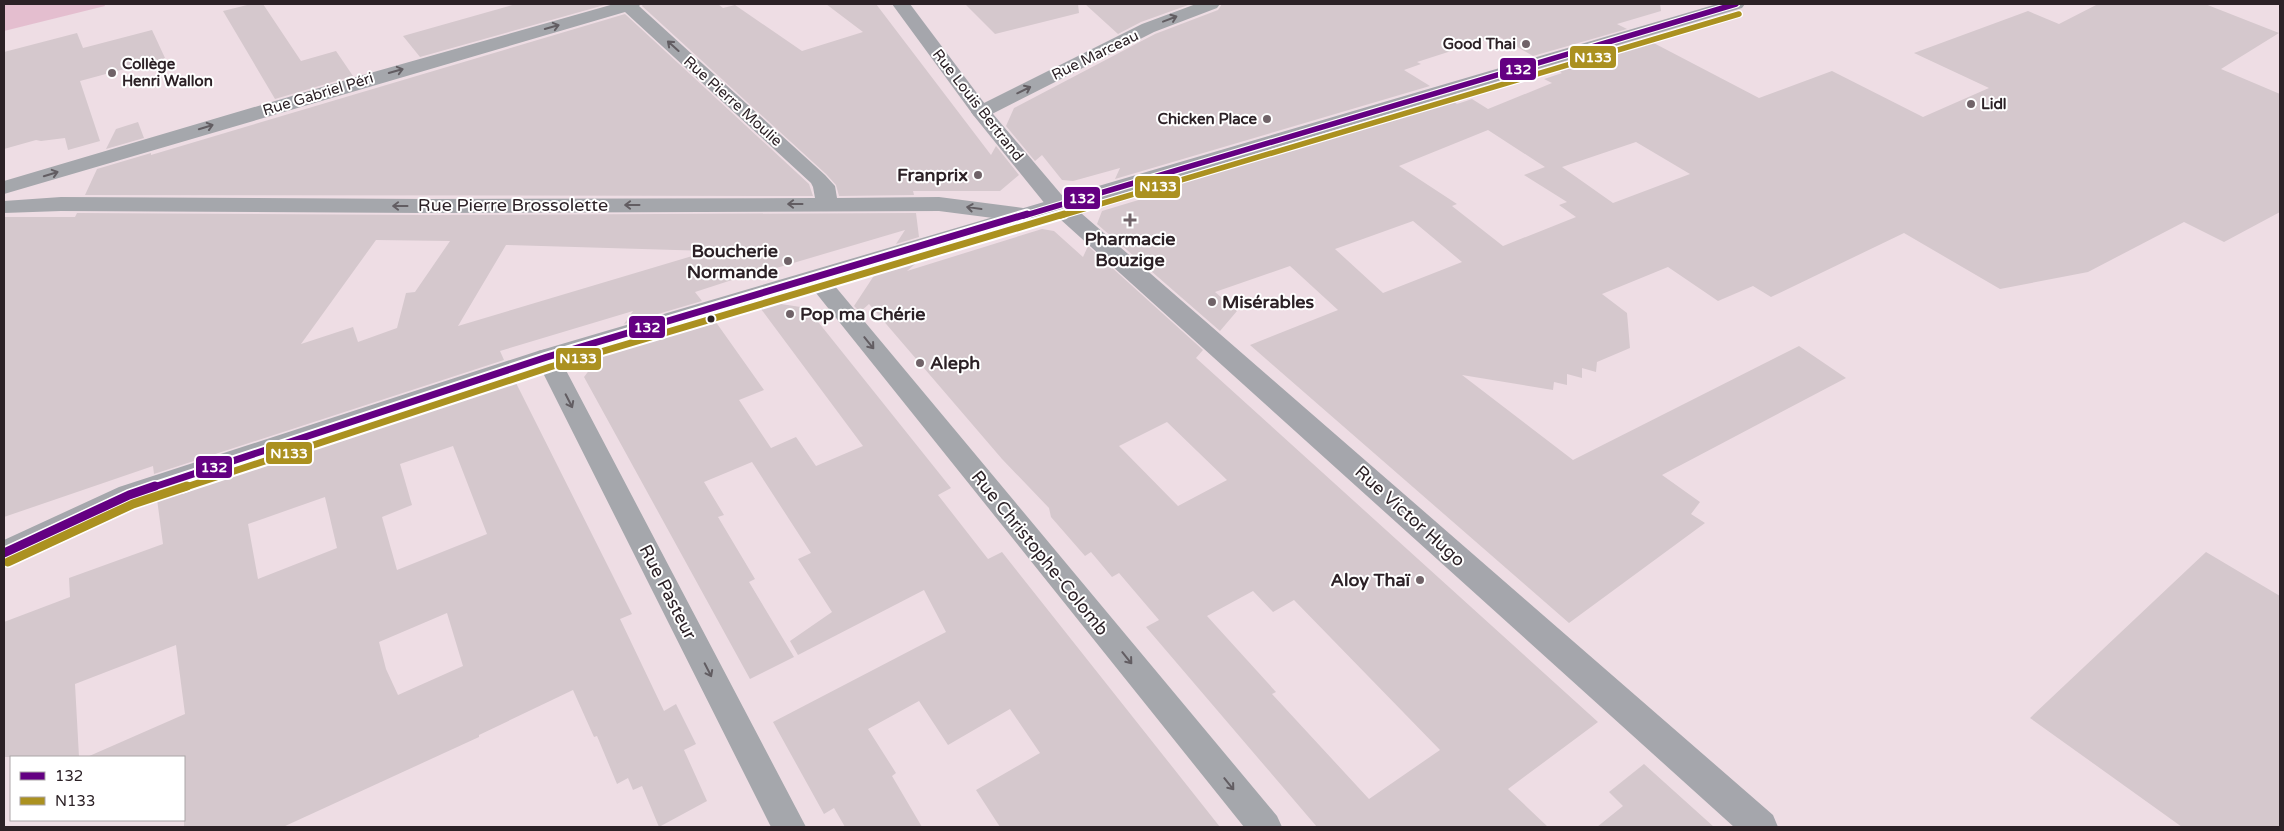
<svg xmlns="http://www.w3.org/2000/svg" width="2284" height="831" font-family="'Varela Round',sans-serif">
	<rect width="100%" height="100%" fill="#eedde4"/>
	<path fill="#e4becf" d="M4 4H104L105 6 4 31Z"/>
	<path fill="#d5c8cd" fill-rule="evenodd" d="M251 4H263L301 61 336 51 353 76 275 99 223 11Z
		M516 4H608L420 57 403 36Z
		M643 4H718L723 8 735 5 802 51 863 32 826 4H876L991 155 996 146 1019 175 1000 191H913L914 195 839 196 836 185 826 174 642 6Z
		M965 4H1078L1079 13 995 34Z
		M1085 4H1191L1141 22 1118 34Z
		M1222 4H1660L1661 11 1617 24 1627 29 1533 56 1498 36 1417 62 1421 64 1404 70 1430 86 1115 179 1120 168 1073 181 1062 180 1042 155 1035 161 1006 126 1014 108 1155 34 1218 10Z
		M2098 4H2205L2279 33 2221 69 2280 94V212L2224 242 2184 222 2088 272 2000 289 1904 233 1771 297 1753 286 1718 301 1668 267 1602 294 1627 313 1630 348 1597 362 1596 372 1582 368V378L1567 374V385L1554 382 1553 390 1462 375 1573 460 1799 346 1846 378 1662 475 1700 502 1691 514 1705 523 1569 623 1250 345 1338 310 1290 266 1215 292 1237 311 1220 331 1097 224 1102 211 1165 192H1135L1448 98 1457 104 1472 99 1488 109 1552 83 1544 79 1562 73 1551 67 1646 39 1759 98 1832 71 1923 117 1989 88 1914 53 2028 11 2059 24ZM1488 130 1545 167 1524 175 1567 202 1559 205 1576 217 1503 246 1452 206 1457 204 1399 166ZM1636 142 1690 174 1613 203 1562 167ZM1413 221 1462 262 1383 293 1335 249Z
		M625 14 809 184 813 196 85 195 97 169 151 153V155Z
		M152 30 165 58 80 81 100 141 68 150 65 138 41 141 36 140 4 149V52L77 33 83 48Z
		M138 122 144 138 106 149 116 129Z
		M77 213 426 215 916 213 919 237 896 244 905 230 739 279 737 277 732 280 695 292 702 301 624 324 633 311 500 351 504 360 154 474 153 466 4 517V217H75ZM376 240 450 241 415 292 406 293 397 328 358 342 353 327 301 344ZM506 245 709 251 458 326Z
		M1042 229 1054 231 1083 257 1088 246 1203 350 1196 358 1598 722 1508 789 1548 827H1317L1146 627 1159 620 1119 573 1112 577 1091 552 1085 556 1051 517 1049 508 1002 459 869 304 860 312 854 306 879 268 921 256V259L907 271ZM1167 422 1227 480 1178 506 1119 446ZM1253 591 1273 612 1294 600 1440 750 1369 799 1272 694 1276 692 1207 616Z
		M768 302 807 308 951 488 938 495 988 559 1002 552 1220 827H1000L976 790 1040 753 1010 709 948 745 919 701 868 729 896 773 892 776 922 827H845L834 808 824 814 773 722 946 632 924 590 798 655 790 641 832 612 798 559 811 553 752 462 704 482 724 515 718 517 755 579 749 582 794 657 750 679 584 377 604 351 713 318 764 390 739 400 771 448 796 437 816 466 863 446 758 305Z
		M514 379 632 614 620 619 664 711 676 704 696 744 684 750 707 801 659 827 642 786 633 790 628 778 617 784 597 736 594 737 573 690 479 735V737L283 827H184V757H87L185 714 176 645 75 684 79 757H4V622L70 597 69 578 163 544 157 499ZM453 446 487 534 397 570 382 517 412 505 400 464ZM325 497 337 548 258 579 248 524ZM447 613 463 666 398 695 386 669 379 642Z
		M2206 552 2280 596V827H2182L2030 718Z
		M1644 764 1714 827H1597L1623 806 1609 792Z"/>
	<g fill="none" stroke-linecap="round" stroke-linejoin="round">
		<path fill="#a5a7ac" fill-rule="evenodd" d="M614 4H641L639 6 825 175 835 186 837 198 939 197 1023 208 1031 210 1034 215 1031 220 1023 222 939 211 426 213 61 211 4 213V201L61 197 426 199 815 198 813 187 811 183 625 12 4 194V181L356 77Z
			M1196 4H1220L1217 8 1154 32 988 116 981 118 974 116 971 112 974 108 1142 24Z
			M816 271 824 273 1277 816 1282 827H1244L808 283 804 278 808 273Z
			M547 349 556 351 559 357 806 827H771L535 357 538 351Z"/>
		<path fill="#a5a7ac" fill-rule="evenodd" d="M1717 4H1745L1742 8 556 363 139 503 4 565V540L119 487 538 351Z"/>
		<path fill="#a5a6ac" fill-rule="evenodd" d="M892 4H910L988 108 1066 200 1773 815 1778 827H1734L1050 210 974 116Z"/>
		<defs>
			<path id="bus-1-far2" d="M1023 216 1736 4"/>
			<path id="bus-1-far1" d="M151 488 547 357 1027 214"/>
			<path id="bus-1" d="M4 553 129 495 155 486"/>
			<path id="bus-2-far2" d="M1060 216 1739 14"/>
			<path id="bus-2-far1" d="M183 488 550 367 1064 214"/>
			<path id="bus-2" d="M8 562 133 504 187 486"/>
		</defs>
		<use href="#bus-1-far2" stroke="#fff" stroke-width="8"/>
		<use href="#bus-1-far1" stroke="#fff" stroke-width="11"/>
		<use href="#bus-1" stroke="#fff" stroke-width="12"/>
		<use href="#bus-2-far2" stroke="#fff" stroke-width="8"/>
		<use href="#bus-2-far1" stroke="#fff" stroke-width="11"/>
		<use href="#bus-2" stroke="#fff" stroke-width="12"/>
		<use href="#bus-1-far2" stroke="#640082" stroke-width="5.5"/>
		<use href="#bus-1-far1" stroke="#640082" stroke-width="7"/>
		<use href="#bus-1" stroke="#640082" stroke-width="9"/>
		<use href="#bus-2-far2" stroke="#ab9120" stroke-width="5.5"/>
		<use href="#bus-2-far1" stroke="#ab9120" stroke-width="7"/>
		<use href="#bus-2" stroke="#ab9120" stroke-width="9"/>
	</g>
	<defs><path id="oneway-shaft" d="M-6 0H5M1.5-3L5.5 0L1.5 3" fill="none" stroke-width="1.6" stroke-linecap="round" stroke-linejoin="round" transform="scale(1.25)"/></defs>
	<g stroke="#625d62">
		<use href="#oneway-shaft" transform="translate(1170 19) rotate(-21)"/>
		<use href="#oneway-shaft" transform="translate(552 27) rotate(-16)"/>
		<use href="#oneway-shaft" transform="translate(673 46) rotate(-138)"/>
		<use href="#oneway-shaft" transform="translate(396 71) rotate(-16)"/>
		<use href="#oneway-shaft" transform="translate(1024 90) rotate(-26)"/>
		<use href="#oneway-shaft" transform="translate(206 127) rotate(-17)"/>
		<use href="#oneway-shaft" transform="translate(51 174) rotate(-17)"/>
		<use href="#oneway-shaft" transform="translate(795 204) rotate(180)"/>
		<use href="#oneway-shaft" transform="translate(632 205) rotate(180)"/>
		<use href="#oneway-shaft" transform="translate(400 206) rotate(-180)"/>
		<use href="#oneway-shaft" transform="translate(974 208) rotate(-172)"/>
		<use href="#oneway-shaft" transform="translate(869 343) rotate(51)"/>
		<use href="#oneway-shaft" transform="translate(569 401) rotate(63)"/>
		<use href="#oneway-shaft" transform="translate(1127 658) rotate(51)"/>
		<use href="#oneway-shaft" transform="translate(708 670) rotate(63)"/>
		<use href="#oneway-shaft" transform="translate(1229 784) rotate(51)"/>
	</g>
	<g fill="#706368" stroke="#fff" stroke-width="2">
		<circle cx="1526" cy="44" r="5"/>
		<circle cx="112" cy="73" r="5"/>
		<circle cx="1971" cy="104" r="5"/>
		<circle cx="1267" cy="119" r="5"/>
		<circle cx="978" cy="175" r="5"/>
		<path d="M1127.5 212.5h5v5h5v5h-5v5h-5v-5h-5v-5h5z"/>
		<circle cx="788" cy="261" r="5"/>
		<circle cx="1212" cy="302" r="5"/>
		<circle cx="790" cy="314" r="5"/>
		<circle cx="920" cy="363" r="5"/>
		<circle cx="1420" cy="580" r="5"/>
	</g>
	<circle fill="#2c2126" stroke="#fff" stroke-width="2" cx="711" cy="319" r="4.5"/>
	<g text-anchor="middle" stroke-width="4" stroke-linejoin="round" paint-order="stroke">
		<g font-size="15" font-weight="bold" fill="#2c2126" stroke="#fff" text-anchor="end">
			<text x="1516" y="49">Good Thai</text>
			<text x="122" y="69" text-anchor="start">Collège<tspan x="122" dy="17">Henri Wallon</tspan></text>
			<text x="1981" y="109" text-anchor="start">Lidl</text>
			<text x="1257" y="124">Chicken Place</text>
		</g>
		<g font-size="15" fill="#2c2126" stroke="#fff">
			<text transform="translate(1095 55) rotate(-26)" y="5">Rue Marceau</text>
			<text transform="translate(318 94) rotate(-17)" y="5">Rue Gabriel Péri</text>
			<text transform="translate(733 101) rotate(42)" y="5">Rue Pierre Moulie</text>
			<text transform="translate(978 105) rotate(52)" y="5">Rue Louis Bertrand</text>
		</g>
		<g font-size="18" font-weight="bold" fill="#2c2126" stroke="#fff" text-anchor="end">
			<text x="968" y="181">Franprix</text>
			<text x="1130" y="245" text-anchor="middle">Pharmacie<tspan x="1130" dy="21">Bouzige</tspan></text>
			<text x="778" y="257">Boucherie<tspan x="778" dy="21">Normande</tspan></text>
			<text x="1222" y="308" text-anchor="start">Misérables</text>
			<text x="800" y="320" text-anchor="start">Pop ma Chérie</text>
			<text x="930" y="369" text-anchor="start">Aleph</text>
			<text x="1410" y="586">Aloy Thaï</text>
		</g>
		<g font-size="18" fill="#2c2126" stroke="#fff">
			<text x="513" y="211">Rue Pierre Brossolette</text>
			<text transform="translate(1410 516) rotate(42)" y="6">Rue Victor Hugo</text>
			<text transform="translate(1040 553) rotate(51)" y="6">Rue Christophe-Colomb</text>
			<text transform="translate(668 592) rotate(63)" y="6">Rue Pasteur</text>
		</g>
	</g>
	<g stroke="#fff" stroke-width="2">
		<rect x="1569" y="45" width="48" height="24" rx="5" fill="#ab9120"/>
		<rect x="1499" y="57" width="38" height="24" rx="5" fill="#640082"/>
		<rect x="1134" y="175" width="47" height="24" rx="5" fill="#ab9120"/>
		<rect x="1063" y="186" width="38" height="24" rx="5" fill="#640082"/>
		<rect x="628" y="315" width="38" height="24" rx="5" fill="#640082"/>
		<rect x="555" y="347" width="47" height="24" rx="5" fill="#ab9120"/>
		<rect x="265" y="441" width="48" height="24" rx="5" fill="#ab9120"/>
		<rect x="195" y="455" width="38" height="24" rx="5" fill="#640082"/>
	</g>
	<g font-size="14" text-anchor="middle" font-weight="bold" fill="#fff">
		<text x="1593" y="62">N133</text>
		<text x="1518" y="74">132</text>
		<text x="1158" y="191">N133</text>
		<text x="1082" y="203">132</text>
		<text x="647" y="332">132</text>
		<text x="578" y="363">N133</text>
		<text x="289" y="458">N133</text>
		<text x="214" y="472">132</text>
	</g>
	<rect width="2284" height="831" fill="none" stroke="#2c2126" stroke-width="10"/>
	<rect x="10" y="756" width="175" height="65" fill="#ffffff" stroke="#aba6a8"/>
	<rect x="20" y="772" width="25" height="8" fill="#640082" stroke="#aba6a8"/>
	<text x="55" y="781" font-size="15" fill="#2c2126">132</text>
	<rect x="20" y="797" width="25" height="8" fill="#ab9120" stroke="#aba6a8"/>
	<text x="55" y="806" font-size="15" fill="#2c2126">N133</text>
</svg>
